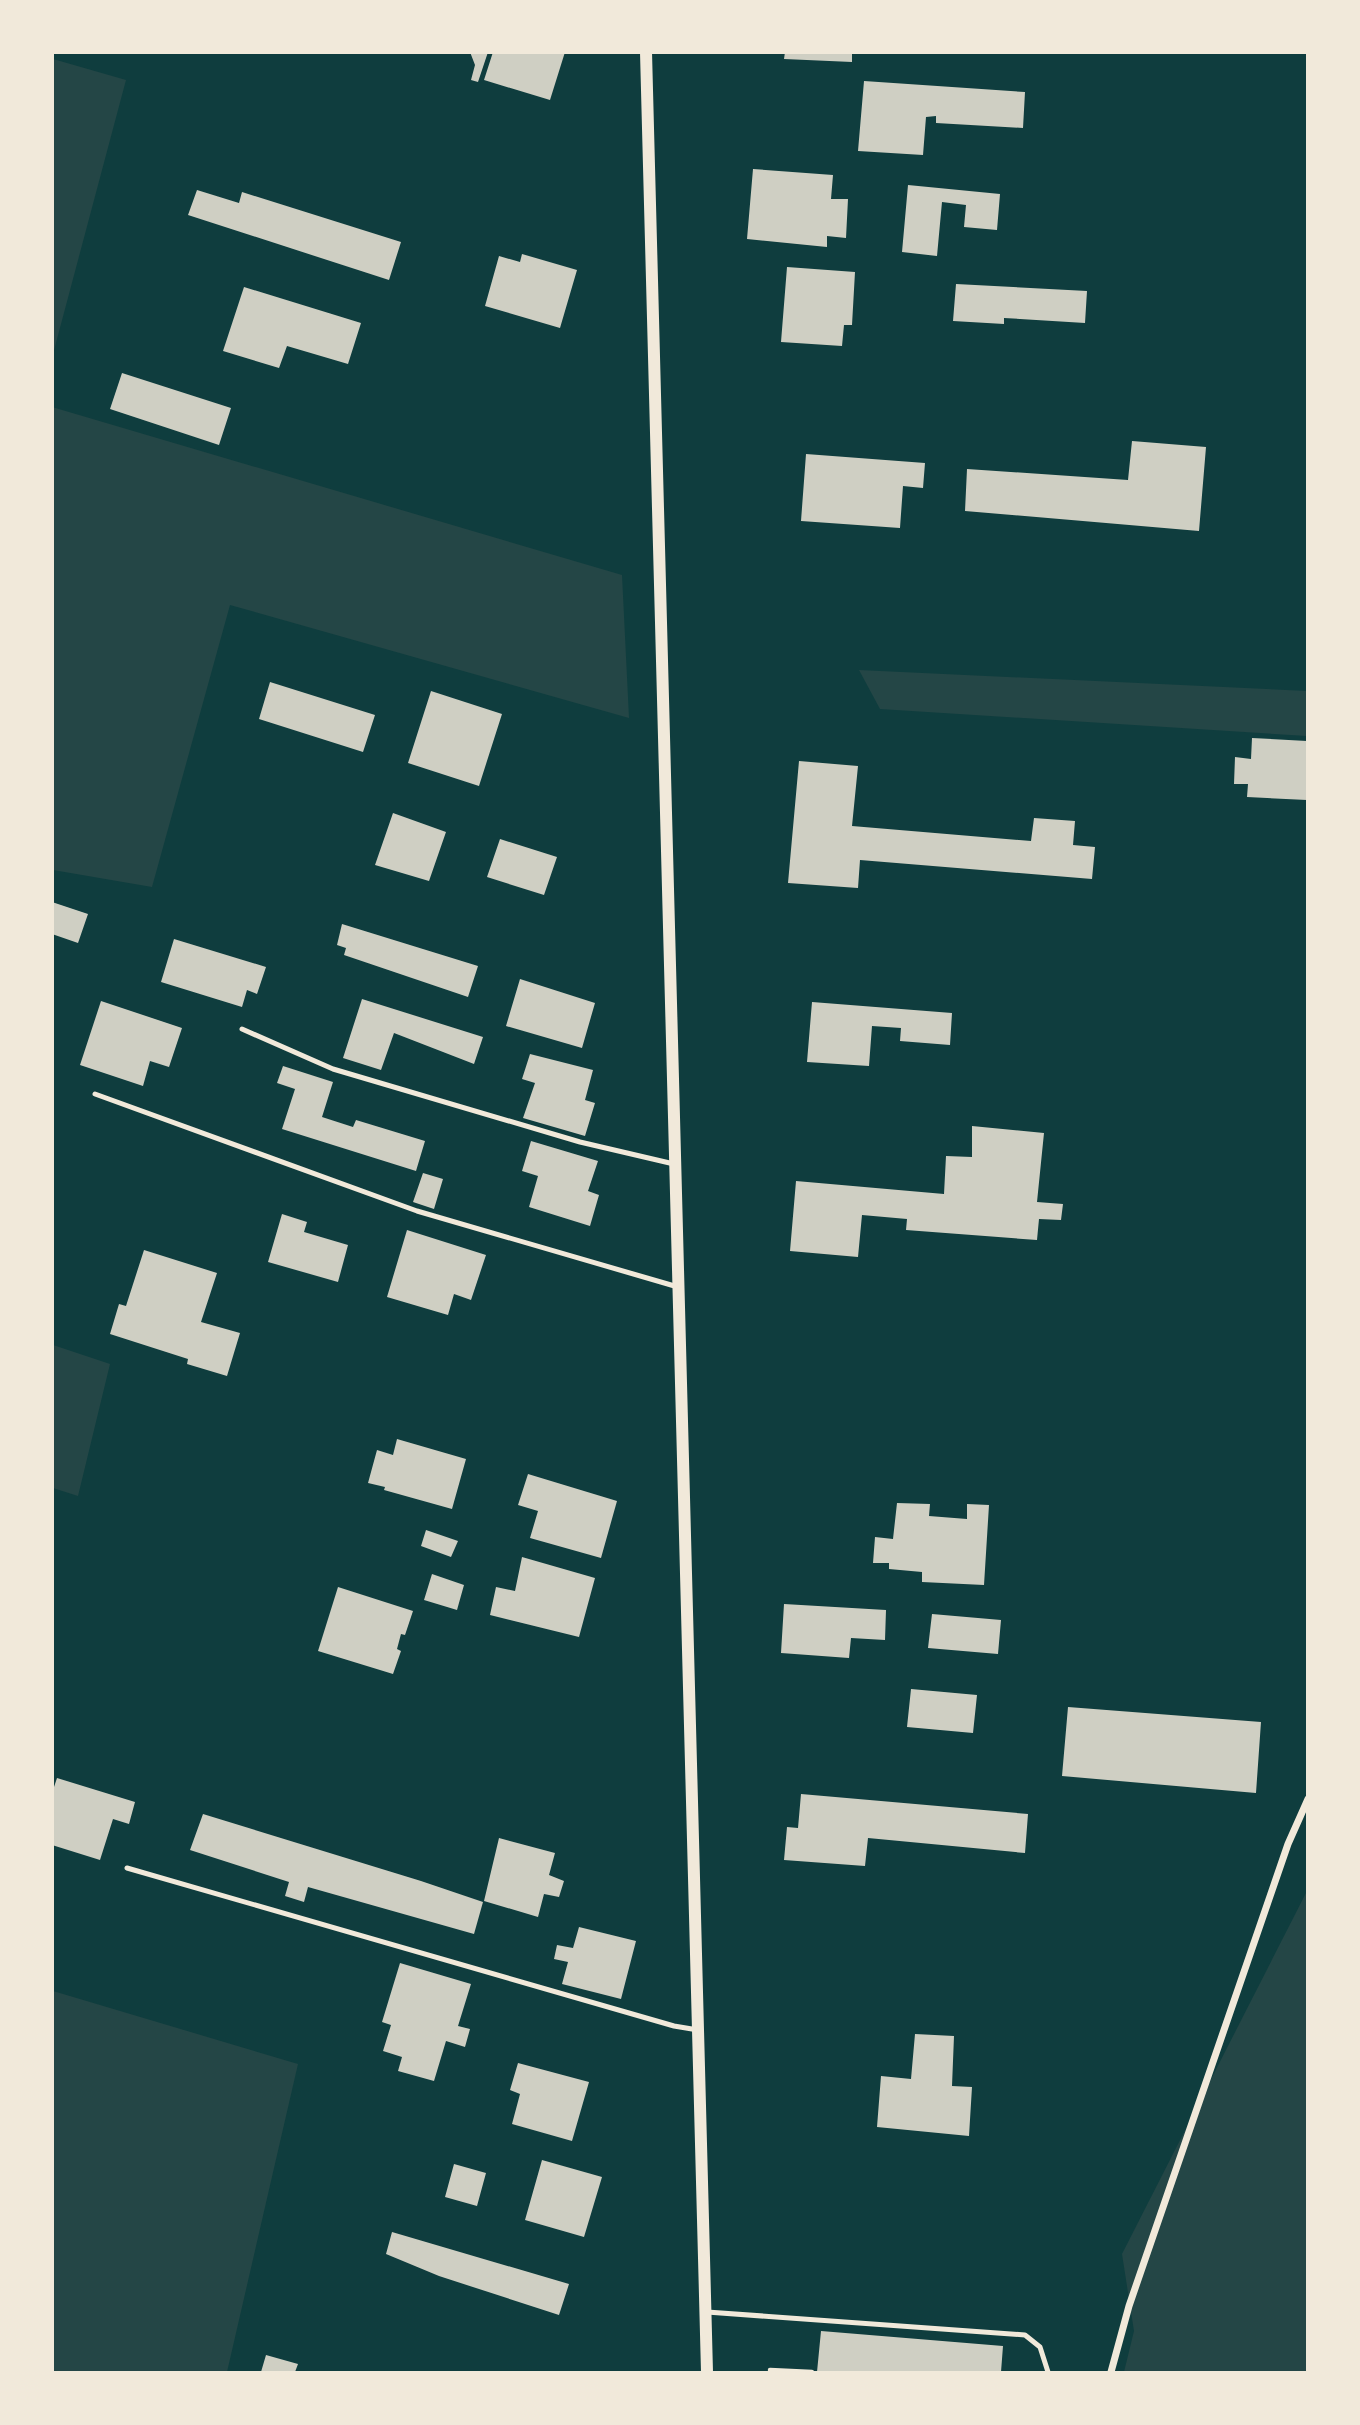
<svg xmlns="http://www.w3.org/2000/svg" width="1360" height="2425" font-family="Poppins,sans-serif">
	<rect width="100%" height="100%" fill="#0f3d3e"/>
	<path fill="#244646" d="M53 59 126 80 53 354 52 59Z
		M52 407 622 575 629 718 230 605 152 887 53 870Z
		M859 670 1307 691V736L880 709Z
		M53 1345 110 1364 78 1496 53 1488Z
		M1307 1891V2372H1124L1134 2331 1122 2254Z
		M53 1991 298 2064 227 2372H53Z"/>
	<path fill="#cfcfc3" d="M470 52H488L478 82 471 80 475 65Z
		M493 52H565L550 100 484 80Z
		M785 52H852V62L784 59Z
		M864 81 1025 92 1023 128 936 123V116L926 117 923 155 858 151Z
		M753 169 833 175 831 199H848L846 238 827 236V247L747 239Z
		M908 185 1000 194 997 230 964 227 966 205 942 202 937 256 902 252Z
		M197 190 239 203 242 192 401 242 389 280 188 215Z
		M522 254 577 270 560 328 485 306 499 256 520 262Z
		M787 267 855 272 852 325H844L842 346 781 342Z
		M956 284 1087 291 1085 323 1004 318V324L953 321Z
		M244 287 361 323 348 364 287 346 279 368 223 351Z
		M122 373 231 408 219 445 110 409Z
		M1132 441 1206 447 1199 531 965 511 967 469 1128 480Z
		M806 454 925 463 923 488 903 486 900 528 801 521Z
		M270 682 375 715 363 752 259 719Z
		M431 691 502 714 479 786 408 763Z
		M1252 738 1307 741V800L1247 797 1248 784H1234L1235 757 1251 759Z
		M799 761 858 766 852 826 1031 841 1034 818 1075 821 1073 845 1095 847 1092 879 860 860 858 888 788 883Z
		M393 813 446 832 429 881 375 865Z
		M500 839 557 857 544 895 487 877Z
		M52 902 88 914 78 943 52 934Z
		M342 924 478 966 468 997 344 955 346 948 337 945Z
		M174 939 266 967 257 994 247 990 242 1007 161 982Z
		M520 979 595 1003 582 1048 506 1026Z
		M362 999 483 1037 474 1064 394 1033 381 1070 343 1058Z
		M101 1001 182 1028 169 1067 150 1061 143 1086 80 1065Z
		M812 1002 952 1013 950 1045 900 1041 901 1028 872 1026 869 1066 807 1062Z
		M530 1054 593 1070 585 1100 595 1103 585 1136 523 1118 535 1083 522 1079Z
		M283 1066 333 1082 322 1117 353 1127 356 1120 425 1141 416 1171 282 1129 295 1089 277 1083Z
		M972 1126 1044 1133 1037 1202 1063 1204 1061 1220 1039 1219 1037 1240 906 1230 907 1219 862 1215 858 1257 790 1251 796 1181 944 1194 946 1156 972 1157Z
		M531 1141 598 1161 588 1191 599 1195 590 1226 529 1207 538 1176 522 1171Z
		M423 1173 443 1179 434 1209 413 1202Z
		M282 1214 307 1222 304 1232 348 1245 338 1282 268 1262Z
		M407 1230 486 1255 471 1300 454 1294 448 1315 387 1297Z
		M144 1250 217 1273 201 1322 240 1333 227 1376 187 1364 188 1359 110 1334 119 1304 126 1306Z
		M397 1439 466 1459 452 1509 384 1490 385 1487 368 1483 377 1450 393 1455Z
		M528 1474 617 1501 601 1558 530 1538 538 1511 518 1505Z
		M897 1503 930 1504 929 1516 967 1519V1504L989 1505 984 1585 922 1582V1572L889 1569V1563H873L875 1537 893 1539Z
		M426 1530 458 1541 451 1557 421 1546Z
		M522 1557 595 1578 579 1637 490 1615 496 1587 515 1591Z
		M432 1574 464 1585 457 1610 424 1600Z
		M338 1587 413 1611 405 1635 401 1634 397 1649 401 1651 393 1674 318 1651Z
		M784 1604 886 1610 885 1640 851 1638 849 1658 781 1653Z
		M932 1614 1001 1620 998 1654 928 1648Z
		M911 1689 977 1695 973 1733 907 1727Z
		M1068 1707 1261 1722 1256 1793 1062 1776Z
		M57 1778 135 1802 129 1824 113 1819 100 1860 52 1845V1793Z
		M801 1794 1028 1814 1025 1853 868 1838 865 1866 784 1860 787 1827 798 1828Z
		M203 1814 421 1881 483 1902 474 1934 308 1887 304 1902 285 1896 289 1882 190 1850Z
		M499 1838 555 1853 549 1875 564 1881 559 1897 544 1894 538 1917 484 1901Z
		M579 1927 636 1941 621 1999 562 1984 568 1962 554 1959 557 1945 573 1948Z
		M400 1963 471 1984 458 2026 470 2029 465 2047 446 2041 434 2081 398 2071 402 2057 383 2051 391 2025 382 2022Z
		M915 2034 954 2036 952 2086 972 2087 969 2136 877 2127 881 2076 911 2079Z
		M518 2063 589 2082 572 2141 512 2124 520 2094 510 2090Z
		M542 2160 602 2177 584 2237 525 2220Z
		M454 2164 486 2173 477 2206 445 2197Z
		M392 2232 569 2284 559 2315 439 2276 386 2254Z
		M821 2331 1003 2346 1001 2372H817Z
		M266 2355 298 2364 295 2372H261Z"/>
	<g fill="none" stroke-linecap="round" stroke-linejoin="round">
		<path stroke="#f1e9da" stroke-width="4.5" d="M770 2370 812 2372"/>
		<path stroke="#f1e9da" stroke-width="5" d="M242 1029 333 1069 580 1142 674 1164
			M95 1094 417 1211 678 1287
			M127 1868 674 2026 698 2030
			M707 2312 1025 2335 1040 2347 1048 2372"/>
		<path stroke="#f1e9da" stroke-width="7" d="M1111 2372 1129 2306 1288 1844 1308 1799"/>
		<path stroke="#f1e9da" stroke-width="12" d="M646 52 707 2372"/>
	</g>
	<rect width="1360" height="2425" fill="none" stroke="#f1e9da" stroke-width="108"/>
</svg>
